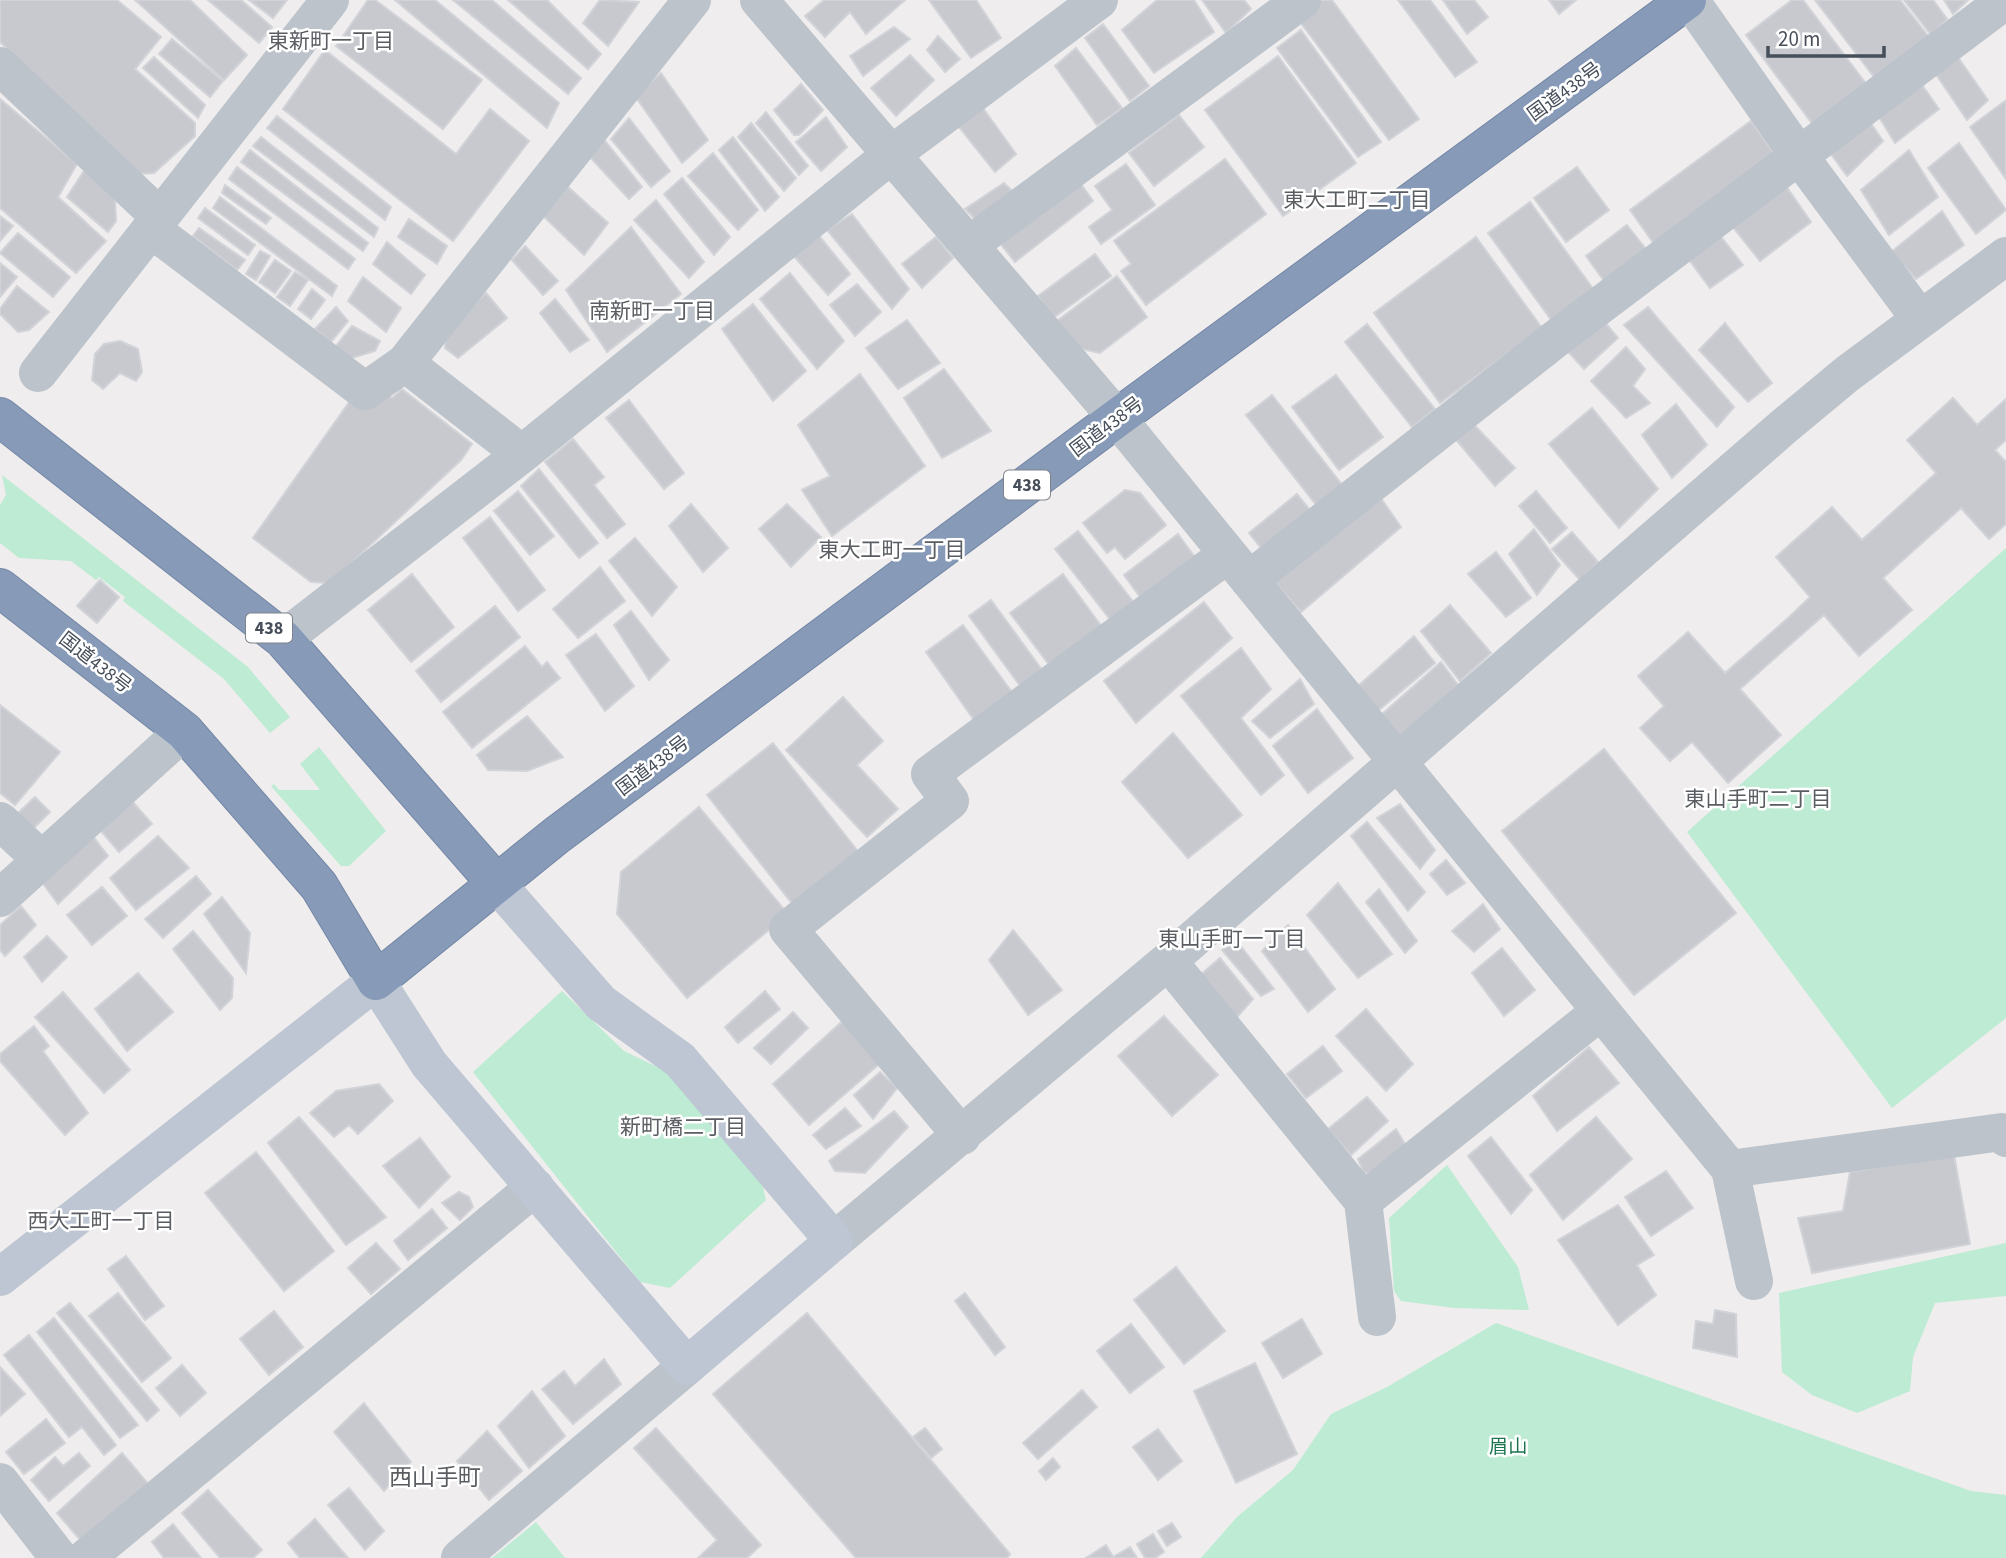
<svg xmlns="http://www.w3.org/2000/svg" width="2006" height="1558" font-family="'Source Sans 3','Noto Sans JP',sans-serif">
	<rect width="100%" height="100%" fill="#efeded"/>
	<path fill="#bdebd3" d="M2 475 248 667 290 717 270 733 224 679 123 601 125 597 99 577 96 580 71 561 19 558 0 543V505L6 495Z
		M2006 548V1018L1892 1108 1687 832Z
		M319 747 386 831 349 866H341L271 786 274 784 279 790H320L300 764Z
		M562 991 624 1051 670 1073 760 1174 766 1200 670 1288 640 1282 473 1072Z
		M1447 1165 1518 1267 1529 1310 1454 1308 1401 1301 1394 1291 1389 1218Z
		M2006 1243V1296L1935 1303 1913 1357 1910 1391 1857 1413 1812 1395 1782 1372 1779 1293Z
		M1496 1323 1971 1491 2006 1495V1558H1201L1237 1517 1293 1470 1331 1414 1387 1387Z
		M536 1522 565 1558H492Z"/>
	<path fill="#c7c9cf" stroke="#d1d3d8" stroke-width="2" d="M0 0H117L161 37 135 69 195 123V136L154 173 139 174 0 42Z
		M135 0H190L247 55 224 80Z
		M208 0H241L272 27 259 43Z
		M249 0H287L273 18Z
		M368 0H375L482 80 443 129 336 46Z
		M395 0H435L559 103 547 128Z
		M453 0H492L581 78 568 94Z
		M508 0H547L601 54 588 69Z
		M600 0 639 2 608 46 583 23Z
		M824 0H905L866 34 850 12 825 37 805 16Z
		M929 0H976L1001 38 971 58Z
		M1157 0H1194L1214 32 1154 73 1122 30Z
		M1202 0H1244L1251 9 1226 33Z
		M1319 0H1332L1419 119 1389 140 1297 18Z
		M1398 0H1430L1477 62 1455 77Z
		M1443 0H1474L1488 17 1467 34Z
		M1549 0H1576L1559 14Z
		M1792 0H1803L1870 89 1817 130 1746 35Z
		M1815 0H1900L1932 41 1878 82Z
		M1904 0H1933L1947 19 1931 35Z
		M1944 0H1968L1953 14Z
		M1103 24 1149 86 1130 101 1085 38Z
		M894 27 910 39 863 76 850 56Z
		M1301 30 1381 142 1358 157 1277 48Z
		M938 36 960 59 945 72 927 50Z
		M172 39 223 81 210 97 159 54Z
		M1076 48 1122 108 1097 125 1055 66Z
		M325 50 456 154 490 109 529 141 453 241 283 109Z
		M1955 53 1988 100 1967 120 1933 70Z
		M910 55 934 80 896 116 871 88Z
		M1278 56 1356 163 1283 216 1205 110Z
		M154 57 205 105 198 118 143 68Z
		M661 73 708 140 682 163 635 96Z
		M1920 82 1939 109 1895 143 1879 117Z
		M801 84 823 110 799 135H794L774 110Z
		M0 99 77 164 58 197 106 241 76 273 0 208Z
		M2005 101 2006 102V179L1970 127Z
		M983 108 1016 154 995 172 959 127Z
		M766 112 808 166 799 175 756 123Z
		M1179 115 1204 147 1154 186 1129 153Z
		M277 116 391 207 385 220 267 128Z
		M826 117 847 147 821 171 796 142Z
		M629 118 670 171 651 187 611 139Z
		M1868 119 1883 141 1847 176 1828 150Z
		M1751 121 1778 159 1657 248 1630 210Z
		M751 123 796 178 784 191 738 137Z
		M261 137 378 228 374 237 253 146Z
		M602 137 642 187 629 199 588 155Z
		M733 137 779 197 765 211 719 150Z
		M1959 143 2006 210 1976 234 1928 168Z
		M250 150 368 243 363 251 241 162Z
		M1909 150 1938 197 1889 235 1861 190Z
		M713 153 758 210 738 230 688 176Z
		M1225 159 1266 214 1146 305 1121 271 1131 264 1114 241Z
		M1126 164 1155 205 1101 244 1089 227 1112 210 1095 186Z
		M237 167 355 259 348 269 229 179Z
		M1577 167 1609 210 1566 242 1534 198Z
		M85 169 115 199 116 221 108 232 67 197Z
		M682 178 730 237 714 255 664 194Z
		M1079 181 1093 201 1015 262 999 242Z
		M1004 183 1013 192 978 222 965 209Z
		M225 185 271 218 266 224 222 193Z
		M1786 186 1811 222 1760 261 1732 226Z
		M568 187 608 223 584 255 543 216Z
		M220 197 337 286 332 296 213 208Z
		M656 200 704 262 689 278 634 220Z
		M1530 202 1594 290 1552 321 1488 233Z
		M205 208 255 245 248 255 198 218Z
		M1942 211 1964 245 1916 279 1891 252Z
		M852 214 909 289 892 309 827 230Z
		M0 216 13 226 0 241Z
		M409 219 447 246 437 264 398 237Z
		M1627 225 1649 253 1607 285 1586 256Z
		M631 227 681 294 607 352 566 290Z
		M199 228 245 260 237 270 193 236Z
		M816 232 850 274 828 295 792 254Z
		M18 233 70 277 53 297 0 253Z
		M1719 234 1743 265 1710 288 1687 257Z
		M936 237 953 258 922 288 902 264Z
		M1476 237 1542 328 1440 403 1374 313Z
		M387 242 425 275 411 294 373 264Z
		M525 246 558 281 543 295 512 260Z
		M260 251 270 256 256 280 246 274Z
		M1095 254 1111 276 1053 318 1038 296Z
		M275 260 291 271 275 293 259 282Z
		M0 263 17 277 0 297Z
		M295 272 308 280 290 306 277 297Z
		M790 273 844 341 817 369 760 299Z
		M1117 276 1147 317 1100 353 1077 348 1057 321Z
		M363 277 401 308 386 332 348 301Z
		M857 284 881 312 855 336 830 305Z
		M17 286 49 312 29 330 18 332 0 314V309Z
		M312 289 325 300 311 319 298 309Z
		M486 293 507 318 458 358 445 348 447 328Z
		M555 299 589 340 570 352 540 313Z
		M753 304 806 371 773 401 722 329Z
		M336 307 348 321 331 342 315 329Z
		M1648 307 1734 407 1717 427 1624 325Z
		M1597 313 1618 338 1584 369 1560 343Z
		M907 320 940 363 898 389 866 348Z
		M1725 323 1772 383 1748 402 1699 350Z
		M1367 324 1435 409 1412 427 1345 342Z
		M352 326 380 341 375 351 348 359 336 346Z
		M120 341 138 349 142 372 136 381 120 373 103 389 92 380 95 354 104 344Z
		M1626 347 1645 369 1633 386 1650 403 1626 418 1591 381Z
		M944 369 991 431 942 458 904 398Z
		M860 374 925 466 832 536 802 490 830 476 798 425Z
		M1336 375 1383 437 1339 470 1292 407Z
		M402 389 472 444 461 460 330 583 311 582 253 538 357 391H382L392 398Z
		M1272 395 1343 486 1317 506 1246 415Z
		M1953 398 1977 425 2006 399V440L1995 450 2006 462V524L1989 539 1961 508 1883 578 1912 610 1859 656 1824 615 1740 689 1781 735 1728 783 1692 742 1670 761 1640 728 1664 706 1638 676 1688 632 1725 673 1788 618 1810 597 1776 557 1832 507 1862 540 1936 473 1907 440Z
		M629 400 684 473 664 489 606 418Z
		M1676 404 1707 445 1672 478 1642 435Z
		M1592 408 1658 489 1619 528 1549 444Z
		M1464 414 1515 468 1495 486 1447 429Z
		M573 439 604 477 594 485 625 524 607 538 545 462Z
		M539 469 598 543 579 558 521 486Z
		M1125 490 1140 493 1166 525 1125 559 1115 547 1107 553 1083 523Z
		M518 491 554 536 530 555 494 511Z
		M1376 491 1401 527 1301 612 1270 577Z
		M1536 491 1567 528 1550 543 1519 506Z
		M1297 494 1314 515 1265 553 1249 533Z
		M691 504 728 548 703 572 669 526Z
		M787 504 821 537 791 567 759 529Z
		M490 517 545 590 518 611 463 538Z
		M1534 529 1560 565 1537 595 1509 554Z
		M1078 531 1139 609 1116 627 1055 549Z
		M1572 532 1598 562 1580 580 1552 549Z
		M1178 534 1200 564 1146 605 1124 575Z
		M635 538 677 587 652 616 609 561Z
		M1496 552 1531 598 1506 617 1468 574Z
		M600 567 625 601 578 638 553 609Z
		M412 574 454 627 411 662 368 610Z
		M1063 574 1105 631 1053 670 1010 613Z
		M100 580 119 597 97 623 77 606Z
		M991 600 1045 674 1023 690 969 616Z
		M1204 602 1232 638 1136 723 1104 681Z
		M1450 605 1491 653 1460 681 1421 631Z
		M495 606 520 637 441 702 416 671Z
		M631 611 669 660 649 680 614 625Z
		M963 625 1017 699 979 727 926 652Z
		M596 634 634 686 605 711 566 655Z
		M1414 636 1435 663 1374 714 1356 688Z
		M525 646 542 667 547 662 560 678 472 748 443 712Z
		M1241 648 1271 689 1241 718 1284 775 1261 795 1181 696Z
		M1441 662 1458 685 1398 740 1380 716Z
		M1300 679 1314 704 1270 738 1252 721Z
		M843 697 883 741 857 765 898 809 867 837 786 750Z
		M0 705 60 752 15 805 0 793Z
		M1317 709 1353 758 1308 793 1273 746Z
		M527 716 563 757 527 771 488 770 477 755Z
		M1173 733 1242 815 1188 858 1122 782Z
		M773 743 860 854 794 906 707 795Z
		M1604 749 1736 913 1634 995 1502 831Z
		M35 797 50 812 32 830 15 816Z
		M132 801 152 824 119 852 101 831Z
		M1400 804 1435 850 1420 869 1377 818Z
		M699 807 788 914 687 998 617 914 621 872Z
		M1367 822 1425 892 1408 911 1351 836Z
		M92 835 108 856 58 904 41 881Z
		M158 836 189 868 136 910 110 878Z
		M1446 860 1465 883 1447 895 1430 874Z
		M196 876 211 894 163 938 145 919Z
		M1338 883 1392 954 1358 978 1307 915Z
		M102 887 127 916 92 945 67 915Z
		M1379 889 1417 941 1405 953 1366 902Z
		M222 897 250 933 246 973 204 914Z
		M1483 904 1500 929 1474 952 1452 931Z
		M21 906 36 925 5 956 0 950V925Z
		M1288 925 1335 989 1308 1012 1262 951Z
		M1013 930 1062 990 1028 1015 989 960Z
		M193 931 233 978 232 998 220 1010 173 949Z
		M47 936 67 957 42 982 24 957Z
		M1236 940 1274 989 1261 996 1222 950Z
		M1502 948 1535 990 1504 1016 1472 973Z
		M1220 958 1253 999 1232 1023 1198 977Z
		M138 973 173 1012 127 1051 95 1009Z
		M765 991 780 1009 738 1043 725 1027Z
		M63 992 130 1070 104 1093 35 1017Z
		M1366 1009 1413 1064 1386 1091 1336 1036Z
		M793 1012 808 1028 771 1064 754 1048Z
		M1164 1016 1218 1075 1172 1116 1118 1056Z
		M846 1018 884 1060 809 1125 773 1084Z
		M34 1026 49 1046 43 1051 88 1113 65 1135 0 1061V1054Z
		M1323 1046 1342 1071 1306 1098 1287 1074Z
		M1589 1047 1619 1083 1557 1131 1533 1096Z
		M880 1072 897 1088 873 1119 854 1095Z
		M379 1084 393 1101 358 1134 349 1125 334 1137 310 1113 336 1091Z
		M1367 1097 1388 1121 1351 1155 1328 1129Z
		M845 1108 861 1126 826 1149 813 1135Z
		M894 1111 908 1127 865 1173 835 1171 829 1161Z
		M299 1117 386 1217 346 1245 268 1143Z
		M1596 1117 1632 1159 1563 1220 1530 1175Z
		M1396 1129 1408 1149 1383 1171 1364 1173 1358 1159Z
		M1491 1137 1532 1190 1511 1214 1468 1156Z
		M420 1138 450 1177 419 1208 383 1166Z
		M256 1152 334 1251 284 1291 205 1193Z
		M1954 1155 1970 1244 1812 1273 1798 1218 1843 1211 1850 1172Z
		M1666 1171 1693 1208 1651 1236 1625 1197Z
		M459 1192 469 1197 473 1207 460 1220 442 1203Z
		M1618 1205 1654 1255 1637 1265 1656 1295 1618 1325 1558 1240Z
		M432 1209 447 1228 408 1260 394 1241Z
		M376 1243 400 1269 371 1294 348 1268Z
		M126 1256 164 1306 145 1320 108 1269Z
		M1176 1267 1225 1331 1184 1364 1134 1300Z
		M118 1293 171 1358 142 1382 89 1316Z
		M965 1293 1005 1347 995 1355 955 1301Z
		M70 1303 159 1410 147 1421 57 1313Z
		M1715 1310 1736 1314 1737 1357 1693 1348 1696 1321 1713 1324Z
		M274 1311 303 1347 269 1375 240 1339Z
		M807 1313 1010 1554 1007 1558H856L713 1394Z
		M54 1318 138 1425 120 1438 37 1332Z
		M1302 1319 1322 1354 1283 1378 1262 1343Z
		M1131 1324 1164 1367 1130 1393 1097 1351Z
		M29 1335 116 1445 104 1455 82 1427 69 1437 4 1355Z
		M604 1359 621 1384 573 1424 542 1389 564 1371 575 1386Z
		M1255 1363 1297 1454 1236 1483 1194 1391Z
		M182 1365 206 1393 180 1416 156 1388Z
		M0 1367 25 1394 0 1416Z
		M1082 1390 1097 1407 1038 1459 1023 1443Z
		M532 1391 565 1436 529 1468 498 1426Z
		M364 1403 411 1462 384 1491 334 1432Z
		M46 1419 65 1443 24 1474 6 1452Z
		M656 1428 761 1545 747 1558H698L717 1540 634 1448Z
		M925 1428 942 1449 931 1458 913 1437Z
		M1158 1429 1182 1461 1158 1480 1133 1447Z
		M487 1431 522 1471 489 1500 457 1461Z
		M79 1453 90 1466 49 1501 31 1480 55 1457 63 1466Z
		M122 1453 151 1487 82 1542 57 1513Z
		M1053 1458 1060 1467 1046 1480 1039 1471Z
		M349 1488 384 1531 365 1550 328 1505Z
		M208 1490 262 1550 253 1558H220L182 1513Z
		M315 1519 348 1558H300L288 1543Z
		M1172 1523 1181 1537 1167 1546 1158 1531Z
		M173 1524 201 1558H164L152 1542Z
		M1153 1534 1164 1552 1155 1558H1145L1137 1544Z
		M1106 1545 1113 1557 1130 1547 1137 1558H1086Z"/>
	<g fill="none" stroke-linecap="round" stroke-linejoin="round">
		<defs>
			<path id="highway" d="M0 417 283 639 496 883
				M0 588 184 731 319 886 376 981 557 835 1117 418 1687 0"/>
		</defs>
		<use href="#highway" stroke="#7386a5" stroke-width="40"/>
		<path stroke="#bcc3cb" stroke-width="38" d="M759 0 1117 418 1730 1169 1754 1281
			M1690 0 1800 157 1920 319
			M0 66 160 217
			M151 229 365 391 405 363
			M969 245 1302 0
			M38 373 330 0
			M522 454 405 363 692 0
			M1249 580 1558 337 2006 0
			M283 639 522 454 892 154 1099 0
			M0 821 42 860
			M0 898 184 731
			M1168 961 1363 1201 1377 1317
			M962 1136 788 929 950 801 930 774 1228 554
			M1730 1169 2002 1132 2006 1138
			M1363 1201 1601 1011
			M834 1241 1168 961 1782 428 1847 374 2006 256
			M0 1482 59 1558
			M86 1558 535 1187
			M460 1558 687 1366"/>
		<path stroke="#bec6d3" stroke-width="38" d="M0 1277 376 981 429 1064 687 1366 834 1241 680 1060 601 1003 496 883"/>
		<use href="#highway" stroke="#879bb9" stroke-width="38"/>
	</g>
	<g text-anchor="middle" stroke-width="5" stroke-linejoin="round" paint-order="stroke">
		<g fill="#fff" stroke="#7e838b" stroke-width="2">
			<rect x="1004" y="470.5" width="46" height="29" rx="5"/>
			<rect x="246" y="613.5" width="46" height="29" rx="5"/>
		</g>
		<g font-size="18" font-weight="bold" fill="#464e59">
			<text x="1027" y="491">438</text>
			<text x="269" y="634">438</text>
		</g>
		<g font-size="19" fill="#464e59" stroke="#fff">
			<text transform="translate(1564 91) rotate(-36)" y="7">国道438号</text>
			<text transform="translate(1106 426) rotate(-37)" y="7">国道438号</text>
			<text transform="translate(96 662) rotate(38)" y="7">国道438号</text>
			<text transform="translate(652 765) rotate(-37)" y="7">国道438号</text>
		</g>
		<g font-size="19" fill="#1c7550" stroke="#fff">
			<text x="1508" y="1453">眉山</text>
		</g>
		<g font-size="21" fill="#5a5d61" stroke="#fff">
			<text x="331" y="48">東新町一丁目</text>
			<text x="1357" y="207">東大工町二丁目</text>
			<text x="652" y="318">南新町一丁目</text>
			<text x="892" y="557">東大工町一丁目</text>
			<text x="1758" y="806">東山手町二丁目</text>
			<text x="1232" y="946">東山手町一丁目</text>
			<text x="683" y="1134">新町橋二丁目</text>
			<text x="101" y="1228">西大工町一丁目</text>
		</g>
		<g font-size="23" fill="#5a5d61" stroke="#fff">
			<text x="435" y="1485">西山手町</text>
		</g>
	</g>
	<path d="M1768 46v10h116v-10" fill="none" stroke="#464e59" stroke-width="3.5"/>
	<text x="1778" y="46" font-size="21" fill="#464e59" stroke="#ffffff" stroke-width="5" paint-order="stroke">20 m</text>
</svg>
